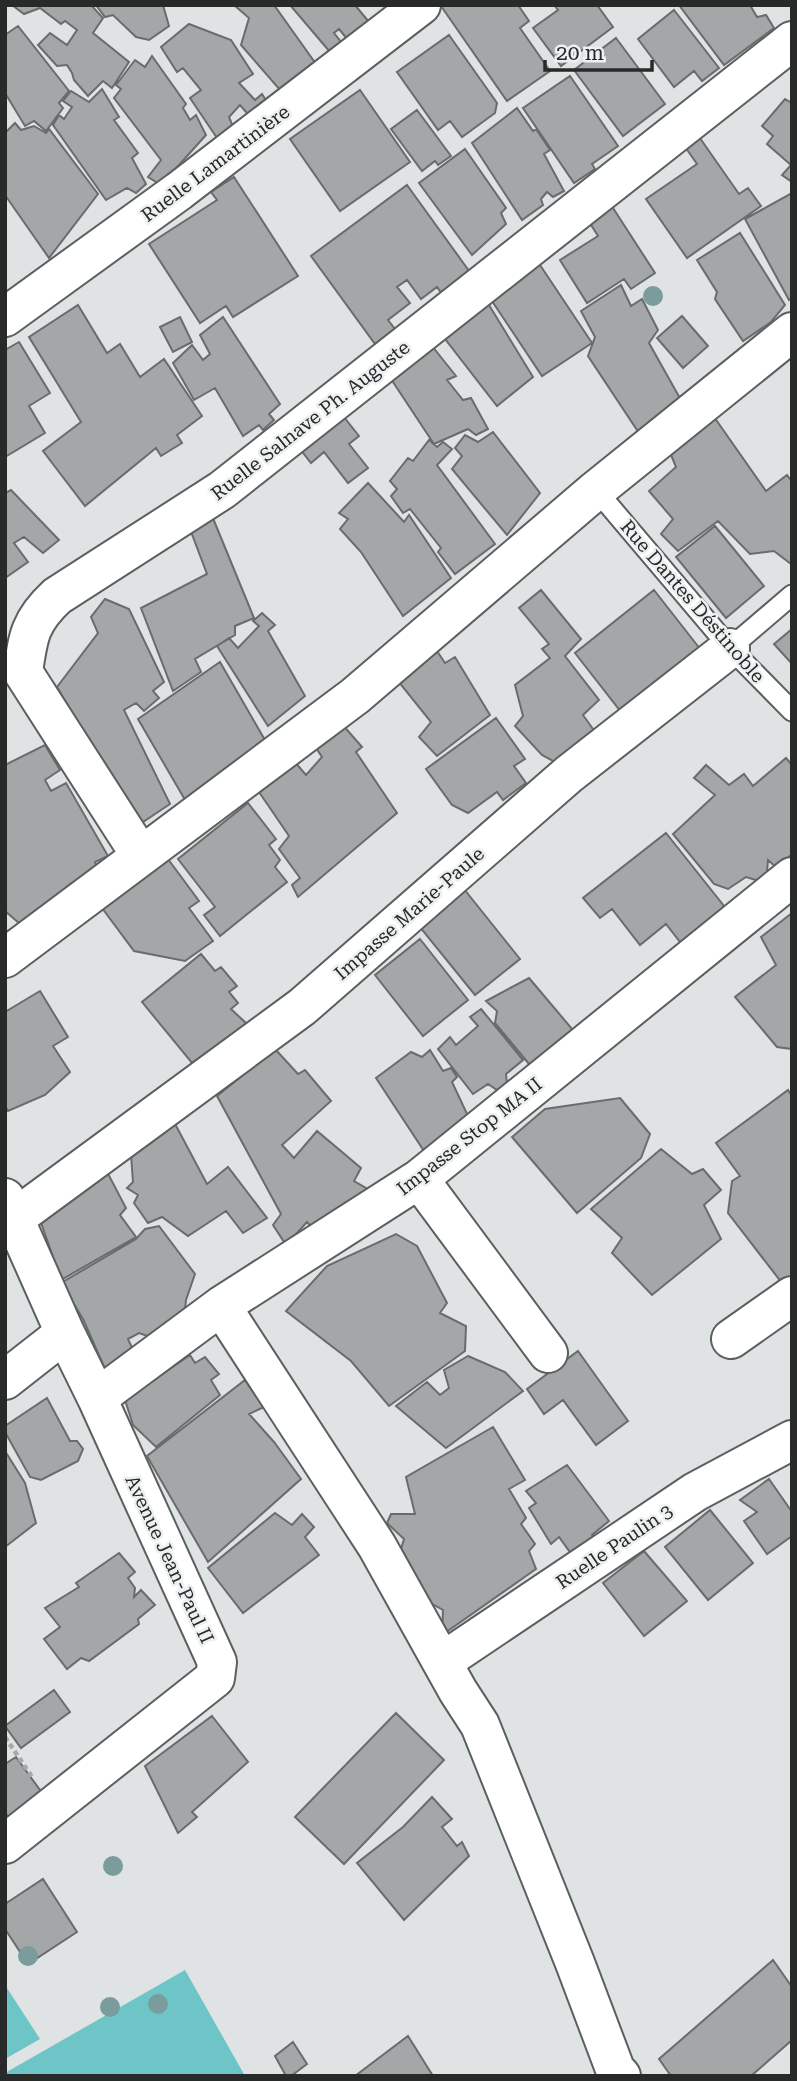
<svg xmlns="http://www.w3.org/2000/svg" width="797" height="2081" font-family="'Roboto Serif',serif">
	<rect width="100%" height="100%" fill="#dfe3e3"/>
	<path fill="#6dc5c7" d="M185 1970 245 2076H5V2073Z
		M5 1985 40 2039 5 2059Z"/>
	<path fill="#a3a7a7" stroke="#696c6c" stroke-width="2" d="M12 5H91L103 18 93 33 129 62 112 88 103 81 88 96 74 80 72 73 67 65 57 66 38 45 50 33 67 45 77 30 65 21 61 24 40 8 24 14Z
		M96 5H163L169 26 149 40 136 37 113 15 105 17Z
		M234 5H274L316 64 280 90 241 45 249 18Z
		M290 5H355L369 22 348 40 339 29 334 33 341 42 330 52Z
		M518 5 529 21 520 28 550 71 507 101 441 6Z
		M554 5H597L613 27 561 66 533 28 558 10Z
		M679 5H750L757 17 766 15 774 28 724 65Z
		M674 10 719 68 702 81 694 71 674 87 638 39Z
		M189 24 231 40 253 74 239 83 255 100 262 94 269 105 253 120 240 105 229 117 236 134 217 138 190 98 201 90 183 68 177 72 161 47Z
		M18 26 69 91 59 103 63 108 46 131 34 121 25 126 5 93V35Z
		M449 35 497 103 495 113 462 137 450 121 438 130 397 72Z
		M616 38 665 104 623 136 574 70Z
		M152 56 186 104 183 108 190 120 196 115 206 135 161 185 148 177 161 160 114 98 121 89 116 85 135 60 145 67Z
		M570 76 618 146 592 164 595 169 574 183 523 108Z
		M102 89 119 117 114 120 138 153 132 158 146 184 136 193 127 188 106 200 53 125 59 115 64 119 72 107 63 101 71 91 89 102Z
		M360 90 410 162 340 211 290 139Z
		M785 99 792 103V182L782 175 791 165 767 144 773 136 762 126Z
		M517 108 533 131 536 129 550 150 544 154 564 191 553 197 547 192 541 199 543 205 522 220 472 143Z
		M417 110 451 156 438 165 435 161 422 171 391 129Z
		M15 123 21 130 34 126 46 133 49 129 98 194 49 258 5 195V133Z
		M695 131 739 194 748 188 761 206 687 258 646 199 697 164 681 141Z
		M465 149 506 208 501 213 506 224 472 255 419 183Z
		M234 177 298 276 233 317 226 306 200 323 149 244 217 200 211 192Z
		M407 185 472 275 444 297 437 287 421 299 407 280 397 287 410 303 388 320 395 329 375 344 311 256Z
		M792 193V298L789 300 745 219Z
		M604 194 655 273 631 289 624 279 587 303 560 260 598 236 581 209Z
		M740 233 785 305 771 322 743 341 715 299 717 292 697 260Z
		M536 259 592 343 542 376 486 292Z
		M621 285 631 306 642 299 658 330 649 343 681 400 639 433 588 356 595 337 581 311Z
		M481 292 533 377 497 406 435 326Z
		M78 305 107 353 120 344 140 377 164 359 202 416 177 435 182 443 161 456 156 448 85 506 43 451 81 422 29 337Z
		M682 316 708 346 683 368 657 338Z
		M180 317 192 342 173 352 160 327Z
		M223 317 280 404 269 414 274 420 263 430 259 425 243 436 215 388 194 400 173 363 192 345 203 360 210 354 200 335Z
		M428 341 456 376 447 380 463 400 471 398 488 429 476 435 468 429 434 444 387 373Z
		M19 342 50 393 29 406 45 433 5 457V350Z
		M336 407 359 436 349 444 368 468 348 483 324 452 311 463 293 440Z
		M712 414 766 491 787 475 792 482 791 564 774 551 750 554 718 521 678 551 661 534 673 519 649 491 676 467 669 450Z
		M493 432 540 493 507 535 452 469 462 456 455 448 465 435 478 442Z
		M429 440 437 447 443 442 452 449 437 465 495 544 455 574 438 552 441 548 410 509 403 513 391 496 397 489 390 481 408 458 413 461Z
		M368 483 404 522 409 515 451 578 403 616 361 552 340 529 348 519 339 513Z
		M11 490 59 540 43 553 24 537 14 543 28 562 5 578V493Z
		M210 511 254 618 235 626V635L195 659 201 672 173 691 141 608 207 574 187 521Z
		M715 526 764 586 726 618 676 557Z
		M541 590 581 639 565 656 599 700 583 715 598 736 564 767 542 755 515 726 523 716 515 685 550 658 542 649 549 644 519 608Z
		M654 590 704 654 625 717 575 653Z
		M105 599 129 609 164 682 153 691 159 698 144 711 136 703 124 710 170 804 137 826 57 687 98 633 91 617Z
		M262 613 275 625 268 631 305 696 268 726 217 646 229 638 238 648 259 626 253 621Z
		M792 629V664L774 644Z
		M437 651 445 663 455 657 490 715 437 756 419 737 431 722 398 681Z
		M220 662 269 747 188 805 138 719Z
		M496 718 525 759 514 766 526 783 503 800 497 792 468 813 452 805 426 769Z
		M341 723 362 747 356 752 397 813 298 897 292 885 300 878 279 849 289 836 259 792 294 761 306 775 322 757 314 745Z
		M45 745 60 770 45 780 51 791 66 783 108 856 95 862 100 878 84 890 77 880 70 884 74 891 19 923 5 911V765Z
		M786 758 792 765V854L777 868 768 860 766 883 746 877 728 889 714 884 673 834 715 795 694 778 706 765 729 785 744 774 753 786Z
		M248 803 276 839 269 845 280 860 275 867 287 882 220 936 204 915 215 907 178 859Z
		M666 833 724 906 701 940 680 942 666 924 640 945 612 909 600 918 583 898Z
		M168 859 199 901 189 908 213 941 185 961 134 951 102 908Z
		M464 889 520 959 475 995 419 926Z
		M792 913V1049L777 1047 735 997 776 965 761 937Z
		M420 939 468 1000 423 1036 375 975Z
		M201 954 215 971 221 967 237 986 229 992 238 1003 231 1009 247 1024 192 1063 142 1002Z
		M529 978 578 1036 534 1070 495 1023 497 1011 486 1001Z
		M40 991 68 1037 53 1046 70 1072 45 1095 8 1111 5 1106V1012Z
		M481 1009 523 1060 506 1074 507 1084 497 1090 488 1084 473 1094 438 1049 450 1037 456 1045 478 1026 470 1017Z
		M275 1049 298 1074 305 1070 331 1101 282 1145 294 1158 317 1131 361 1168 354 1181 373 1192 314 1230 307 1222 286 1245 273 1225 281 1214 217 1096Z
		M430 1050 443 1071 451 1068 457 1077 452 1082 468 1116 424 1151 376 1078 411 1052 422 1057Z
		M788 1090 792 1096V1282L785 1287 728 1213 732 1181 740 1176 716 1143Z
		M620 1098 650 1134 641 1158 577 1213 512 1137 545 1109Z
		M174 1122 207 1184 228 1167 267 1218 243 1233 226 1211 188 1236 162 1217 148 1223 134 1203 138 1195 127 1188 133 1182 131 1155Z
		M661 1149 692 1174 703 1169 721 1190 704 1205 721 1239 652 1295 612 1253 622 1238 591 1209Z
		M105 1168 126 1208 120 1215 136 1237 61 1280 38 1214Z
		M159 1226 195 1274 186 1300 184 1317 162 1341 139 1333 128 1339 137 1359 105 1369 83 1319 61 1283 136 1239 145 1229Z
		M396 1234 417 1246 447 1303 440 1313 466 1326 465 1351 389 1406 351 1361 286 1311 327 1266Z
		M578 1351 628 1421 596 1445 563 1400 544 1414 527 1389Z
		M190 1355 195 1363 205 1357 219 1374 211 1380 220 1395 156 1447 133 1425 125 1400Z
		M468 1356 505 1372 523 1391 446 1448 396 1406 427 1382 440 1395 449 1388 444 1370Z
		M245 1380 264 1407 249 1414 274 1442 301 1479 208 1562 147 1456Z
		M47 1398 70 1441H77L83 1449 78 1461 41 1480 30 1477 5 1432V1426Z
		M493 1427 525 1480 509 1489 526 1518 521 1524 535 1544 529 1551 536 1569 442 1635 443 1610 427 1601 400 1552 404 1539 387 1523 391 1514H415L406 1477Z
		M5 1451 25 1483 36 1523 5 1547Z
		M567 1465 609 1521 592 1535 595 1539 572 1555 559 1537 551 1544 529 1508 536 1503 526 1491Z
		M769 1479 792 1512V1536L767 1554 744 1521 757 1512 740 1500Z
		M710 1510 753 1563 708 1600 665 1547Z
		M275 1513 292 1525 302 1514 314 1527 305 1537 319 1555 243 1613 208 1568Z
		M644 1551 687 1601 644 1636 603 1583Z
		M119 1553 135 1572 128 1578 135 1588 134 1597 141 1590 155 1605 138 1619 139 1624 89 1661 81 1658 67 1669 44 1639 60 1627 45 1608 79 1587 76 1583Z
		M54 1690 70 1712 21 1748 5 1726Z
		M396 1713 444 1760 344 1864 295 1817Z
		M212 1716 248 1762 192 1812 197 1817 178 1833 145 1766Z
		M16 1757 56 1812 20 1836 5 1812V1764Z
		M432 1797 452 1819 442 1827 457 1846 462 1842 469 1856 404 1920 357 1863 403 1827Z
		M43 1879 77 1932 28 1964 5 1929V1904Z
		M773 1960 792 1987V2040L751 2076H671L659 2059Z
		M408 2036 433 2076H355Z
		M293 2042 307 2064 291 2076H286L275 2056Z"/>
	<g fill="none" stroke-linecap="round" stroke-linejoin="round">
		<defs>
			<path id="lane" d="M596 490 730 648 792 711
				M730 648 792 595"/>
			<path id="street" d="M5 317 179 191 421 5
				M141 856 23 672C28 636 30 621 57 596L222 490 792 41
				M5 958 355 696 596 490 792 332
				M419 1179 548 1353
				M5 1198 65 1333 97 1398 217 1662 215 1678 5 1844
				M15 1218 302 1007 569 774 730 648
				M221 1306 377 1546 458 1691 480 1725 575 1963 615 2069 621 2076
				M731 1339 792 1296
				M5 1380 65 1333
				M97 1398 221 1306 419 1179 792 877
				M442 1662 695 1492 792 1440"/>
		</defs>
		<use href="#lane" stroke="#5c5f5f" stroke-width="23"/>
		<use href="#street" stroke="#5c5f5f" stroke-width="42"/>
		<path stroke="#a5a9a9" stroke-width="4.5" stroke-dasharray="5 3.5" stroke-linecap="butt" d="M5 1737 32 1777"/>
		<use href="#lane" stroke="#fff" stroke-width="19"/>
		<use href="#street" stroke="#fff" stroke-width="38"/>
	</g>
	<g fill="#7a9c9d">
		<circle cx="653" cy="296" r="10"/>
		<circle cx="113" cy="1866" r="10"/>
		<circle cx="28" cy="1956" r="10"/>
		<circle cx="158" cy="2004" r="10"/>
		<circle cx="110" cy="2007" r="10"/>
	</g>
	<g text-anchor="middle" stroke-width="5" stroke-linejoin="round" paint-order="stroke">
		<g font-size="19" fill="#282a2a" stroke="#ecf0f0">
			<text transform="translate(215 163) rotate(-37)" y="7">Ruelle Lamartinière</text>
			<text transform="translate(310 420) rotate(-38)" y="7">Ruelle Salnave Ph. Auguste</text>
			<text transform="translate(693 601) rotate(49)" y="7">Rue Dantes Déstinoble</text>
			<text transform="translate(409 913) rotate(-41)" y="7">Impasse Marie-Paule</text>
			<text transform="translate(469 1136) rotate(-38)" y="7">Impasse Stop MA II</text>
			<text transform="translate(614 1546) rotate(-34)" y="7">Ruelle Paulin 3</text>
			<text transform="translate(170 1559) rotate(65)" y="7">Avenue Jean-Paul II</text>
		</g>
	</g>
	<rect width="797" height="2081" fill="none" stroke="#282a2a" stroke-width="14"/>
	<path d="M545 60v10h107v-10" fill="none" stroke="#282a2a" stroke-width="3.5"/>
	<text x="556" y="60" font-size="21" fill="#282a2a" stroke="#ecf0f0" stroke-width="5" paint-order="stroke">20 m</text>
</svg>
